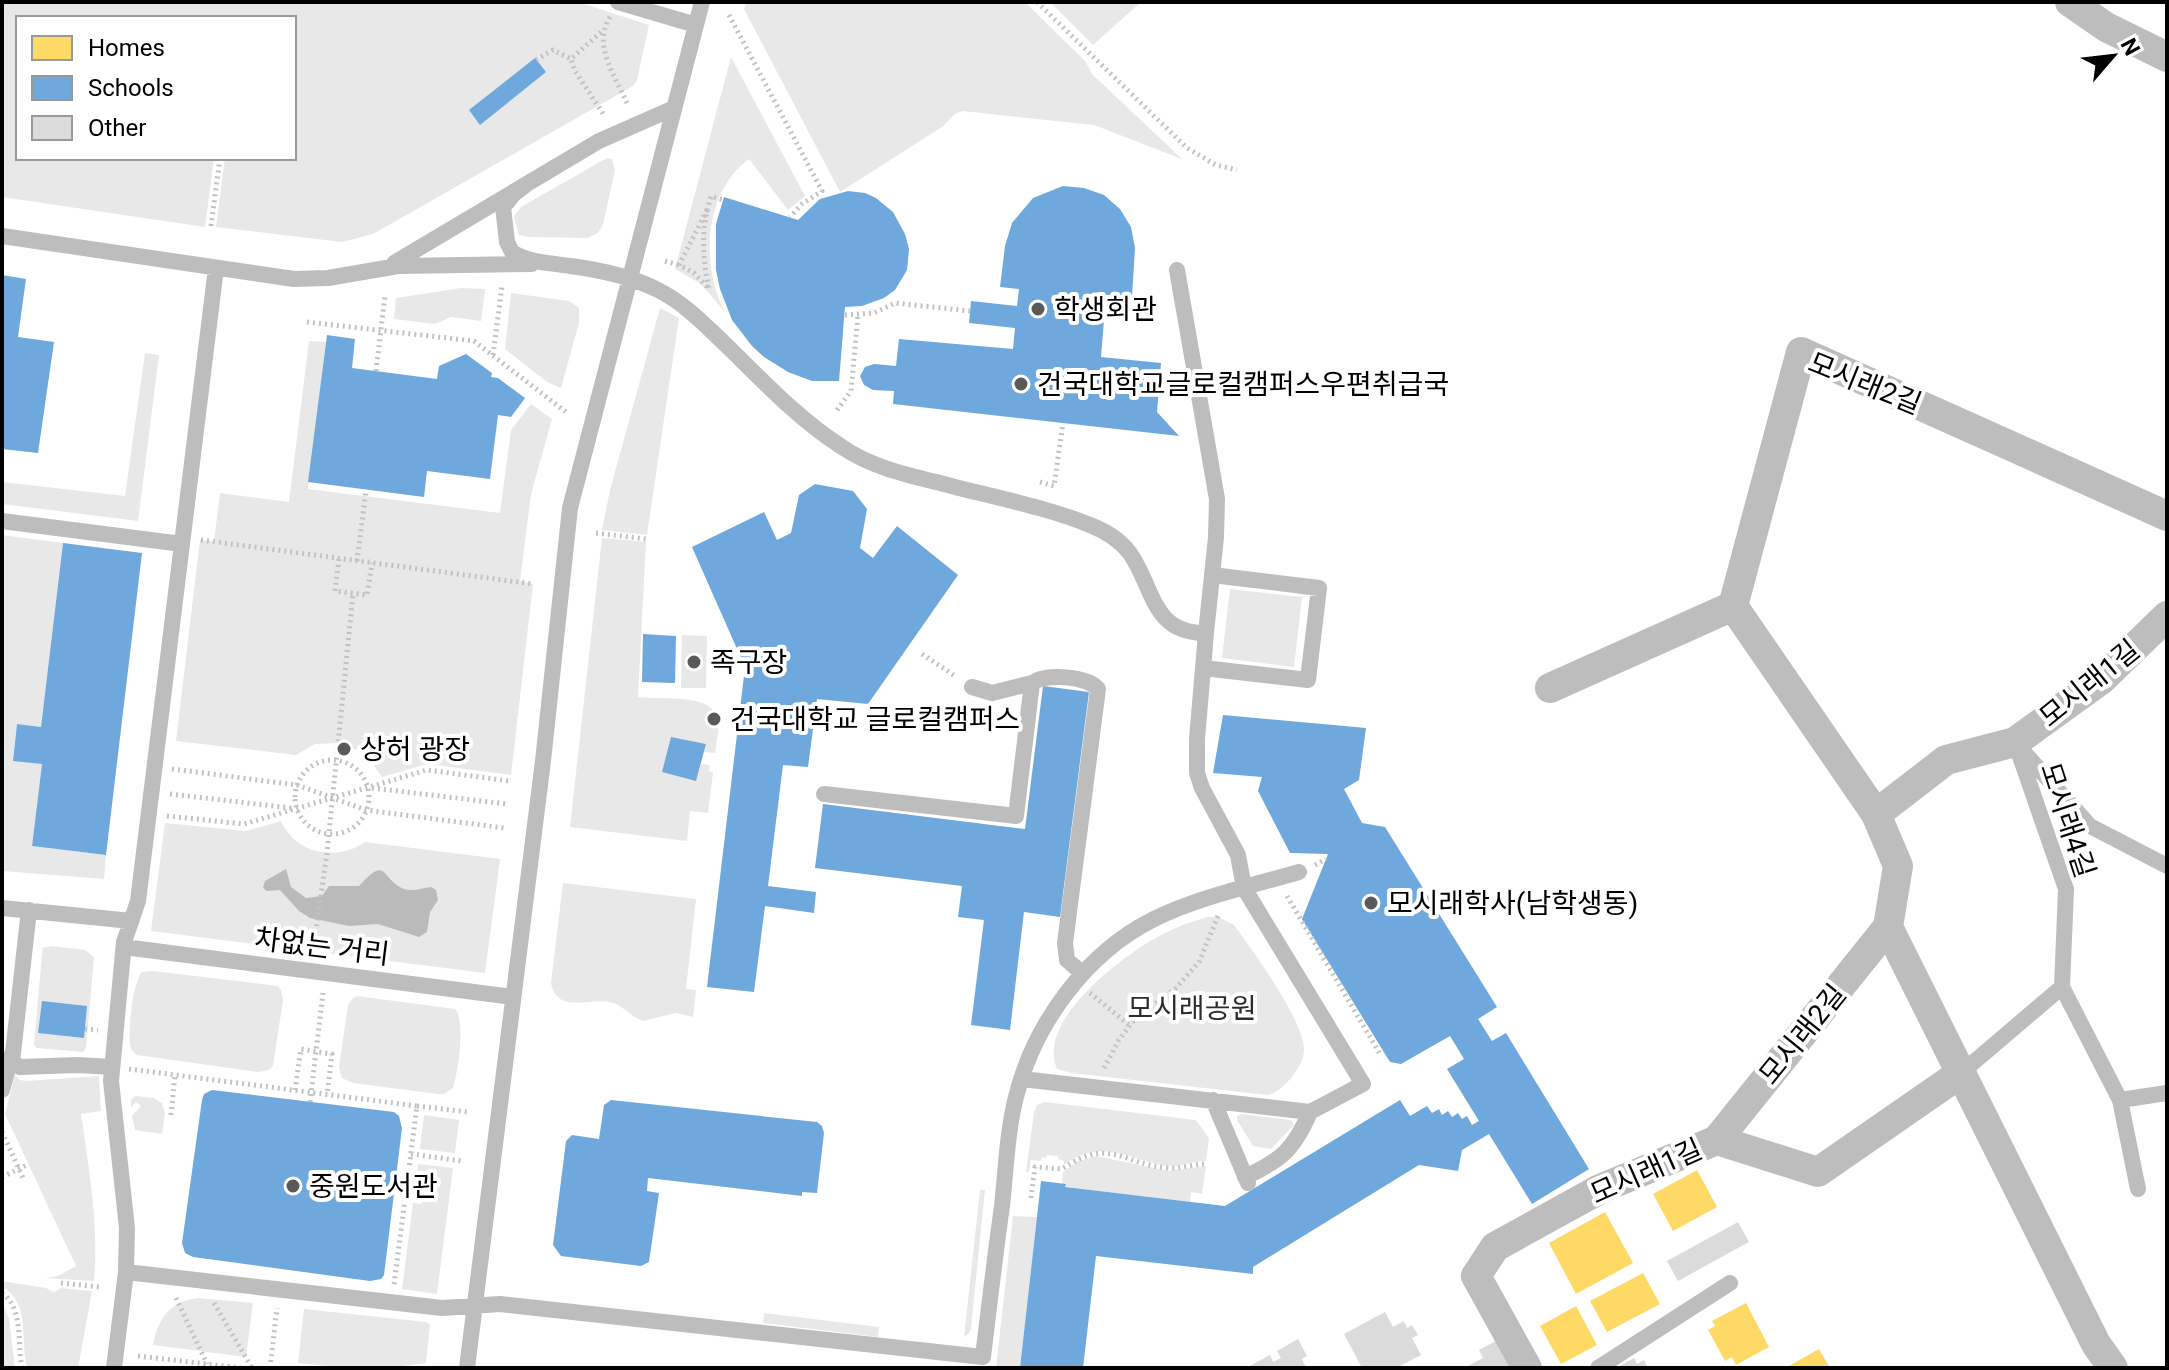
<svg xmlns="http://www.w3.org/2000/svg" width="2169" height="1370" font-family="Roboto,'Noto Sans KR',sans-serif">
	<rect width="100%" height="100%" fill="#fff"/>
	<path fill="#e8e8e8" d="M2 2H578L649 25 637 80 633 86 373 234 342 242 216 227 225 158H294V18H18V158H214L205 227 2 197Z
		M746 2H1025L1085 61 1092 74 1182 159 1094 125 963 111 955 114 942 127 840 192 744 9Z
		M1050 2H1141L1093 45Z
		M731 57 805 196 788 210 749 159C704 191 700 266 725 312L701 284 675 269Z
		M607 158 612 159 615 170 603 224 598 233 587 238 528 237 519 235 514 216 521 207Z
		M461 288 485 289 481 321 451 317 435 324 394 319 396 298Z
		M511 293 569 301 579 308V323L561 388 547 382 505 349Z
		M660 308 679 318 647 535 602 530 610 490Z
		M309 341 326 342 308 489 500 513 511 430 531 404 552 419 531 494 520 581 533 584 511 775 427 764 382 777 367 756 358 750 337 743 315 744 296 755 176 741 200 540 214 541 220 493 289 502Z
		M145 353 159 355 138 521 2 504V482L125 496Z
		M2 535 63 543 41 727 17 724 13 760 42 764 32 846 106 855 104 879 2 871Z
		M602 538 646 542 638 697C658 700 708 693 716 715 721 726 716 742 715 753L704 752 706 744 672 738 663 772 696 780 701 764 710 765 709 771 713 772 708 813 690 811 687 841 570 827Z
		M1230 589 1302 597 1294 667 1222 658Z
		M682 635 707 636 706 688H681Z
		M281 821C296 854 336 862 365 842L500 859 485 973 151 931 165 823 246 831Z
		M563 883 696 899 686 989 696 990 693 1017 676 1013 643 1021C631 1017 623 1005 610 1002 588 998 557 1014 551 983Z
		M1208 917H1218L1234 925C1253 951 1303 1019 1304 1049 1304 1060 1298 1069 1292 1077 1285 1085 1277 1093 1267 1095L1071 1073 1057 1069C1035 1020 1125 954 1161 935 1176 927 1192 921 1208 917Z
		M52 946 85 950 94 957 86 1048 83 1052 37 1048 34 1045 42 954 43 948Z
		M153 971 278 986 281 990 283 1000 273 1066 269 1070 257 1072 137 1055C132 1051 131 1050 130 1044 128 1031 133 981 142 972Z
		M357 996 455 1009C466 1021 458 1072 453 1088L444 1094H438L353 1083 342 1078 339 1067 348 1005 353 998Z
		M15 1075 20 1080 26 1081 99 1076 101 1111 81 1114C89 1170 99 1225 94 1281L45 1278 58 1276 76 1266 5 1114Z
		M135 1096 154 1098 162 1103 165 1113 162 1134 135 1130 132 1116 141 1106 136 1102 131 1107V1100Z
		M1045 1102 1196 1120 1209 1138 1206 1161C1194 1161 1181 1167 1168 1166 1130 1161 1101 1136 1064 1165V1161L1058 1159V1156L1047 1155 1046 1158 1042 1157 1041 1161 1031 1160 1029 1172H1026L1034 1112 1037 1105Z
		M1242 1114 1291 1120 1294 1125 1271 1149 1253 1146 1237 1120V1116Z
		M424 1115 459 1120 455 1153 420 1149Z
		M1096 1156 1169 1171 1206 1166 1202 1194 1191 1192 1190 1202 1065 1187 1062 1184 1063 1172 1077 1162Z
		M418 1164 453 1168 437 1294 402 1289 413 1203 422 1204 424 1182 416 1181Z
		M980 1190H985L971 1328 969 1333 964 1337Z
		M1013 1216 1037 1217 1020 1368H996Z
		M2 1281 46 1288 54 1292 61 1288 92 1291 78 1368H27C20 1341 31 1302 2 1287Z
		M197 1298 253 1303 246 1357 153 1345C158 1319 169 1302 197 1298Z
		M2 1302 9 1319 15 1368H2Z
		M304 1309 426 1322 430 1325 426 1363C385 1370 340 1368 298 1363Z
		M764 1313 879 1327 878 1337 763 1323Z"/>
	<path fill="#bababa" d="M286 869 291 887 306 898 322 896 329 886H359C388 854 380 879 404 889 413 892 423 888 431 887L436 890 438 900 430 912 427 932 419 937 378 924 349 926 310 918 299 911 280 890 267 891 263 888 265 881Z"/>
	<path fill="#ffd966" d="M1697 1170 1717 1207 1673 1231 1653 1194Z
		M1605 1212 1633 1263 1576 1294 1549 1243Z
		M1643 1273 1660 1304 1607 1332 1590 1301Z
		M1746 1303 1769 1347 1736 1365 1732 1357 1725 1361 1708 1330 1715 1326 1712 1321Z
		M1576 1306 1597 1345 1561 1364 1540 1326Z
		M1819 1349 1830 1368H1785Z"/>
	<path fill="#6fa8dc" d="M535 58 546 72 480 125 469 110Z
		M1063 186 1084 188 1104 195 1120 209 1131 227 1135 248 1132 297 1106 295 1101 357 1161 363 1157 412 1179 436 893 404 894 391 873 390 864 385 860 376 865 367 874 364 896 366 899 339 1013 349 1015 328 969 323 971 301 1017 306 1019 289 1000 287 1005 246 1012 223 1033 198Z
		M848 191 865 193 876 198 893 212 905 234 909 249 907 270 895 290 884 298 862 306 845 307 839 381H812L788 372 764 357 752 346 732 320 720 289 716 270V224L724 197 798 220 820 199Z
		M2 275 26 279 18 337 54 342 38 453 2 449Z
		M327 335 355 339 352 368 437 379 439 366 466 354 492 373 491 377 498 378 525 398 511 417 498 415 490 479 427 471 424 497 308 482Z
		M815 484 853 491 867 509 860 548 873 558 897 526 958 575 868 704 817 699 808 767 783 765 768 886 816 892 814 913 765 906 754 992 707 987 745 667 692 547 764 512 777 540 791 533 799 495Z
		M63 543 142 553 106 855 32 846 42 764 13 761 17 724 41 727Z
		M643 634 676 636 675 683 642 682Z
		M1043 686 1089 692 1060 917 1024 912 1010 1030 971 1025 984 920 958 917 962 886 815 868 823 804 1025 829Z
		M1223 715 1366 728 1359 780 1344 789 1362 823 1385 827 1497 1007 1478 1019 1492 1041 1506 1033 1589 1169 1532 1204 1489 1134 1462 1150 1458 1171 1419 1165 1253 1267V1274L1096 1256 1083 1368H1020L1041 1181 1066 1184 1065 1187 1225 1206 1400 1100 1410 1116 1427 1106 1432 1113 1439 1109 1442 1115 1448 1111 1452 1117 1458 1113 1462 1119 1467 1116 1472 1125 1479 1121 1447 1069 1464 1059 1450 1036 1401 1064 1390 1062 1302 919 1328 854 1290 853 1258 791 1262 777 1213 773Z
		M671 737 706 744 696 781 662 772Z
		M42 1001 87 1006 84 1038 38 1033Z
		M212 1090 394 1112 399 1116 402 1128 384 1275 381 1279 370 1281 193 1257 185 1253 182 1243 202 1100 204 1094Z
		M611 1100 817 1122 822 1126 824 1133 817 1193 802 1192V1196L648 1178 647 1191 659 1193 649 1262 641 1266 561 1256 553 1245 566 1141 572 1135 599 1139 604 1105Z"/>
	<path fill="#dbdbdb" d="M1738 1222 1749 1242 1678 1281 1667 1261Z
		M1385 1312 1393 1327 1404 1321 1407 1328 1412 1325 1418 1335 1412 1338 1421 1355 1396 1368H1362L1344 1334Z
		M1298 1339 1307 1356 1302 1359 1306 1368H1246L1270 1355 1273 1362 1281 1358 1277 1351Z
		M1496 1341 1510 1368H1464L1483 1358 1479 1350Z
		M1634 1358 1637 1364 1644 1360 1648 1368H1616Z"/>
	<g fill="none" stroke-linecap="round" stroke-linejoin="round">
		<path stroke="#c2c2c2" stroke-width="5" stroke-dasharray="2 4" stroke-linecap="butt" d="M1037 2 1187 148 1216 165 1237 170
			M729 15 822 191 802 204 790 217
			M610 17C592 44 615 76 627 103
			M601 32 571 59 575 71 604 115
			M536 60 553 50 571 59
			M707 210 679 265 694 273 709 289C702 257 701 227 711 196L723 200
			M211 226 220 158
			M665 261 679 265
			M845 315 874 313 895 303 970 311
			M307 322 474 341 566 412
			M493 355 502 286
			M376 371 385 296
			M837 410 851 391 858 315
			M1040 482 1054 486 1063 423
			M596 533 646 539
			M201 540 533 584
			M339 559 335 591 367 595 372 563
			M357 561 366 490
			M922 654 955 676
			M295 797a37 37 0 1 1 74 0a37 37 0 1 1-74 0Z
			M172 769 297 785 366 810 504 828
			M372 788 507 804
			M170 794 291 808
			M167 816 244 824 427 770 510 781
			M1315 865 1326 859
			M1287 896 1380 1054
			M313 950 327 853 353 594
			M1090 993 1129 1025
			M85 1029 98 1030
			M1104 1068 1119 1040 1134 1020 1176 988 1199 962 1218 916
			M129 1069 417 1106 394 1285
			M295 1090 301 1049 332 1054 327 1095
			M310 1102 323 993
			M417 1106 468 1112
			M171 1115 175 1075
			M2 1132 24 1180
			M411 1154 462 1161
			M2 1177 27 1165
			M1031 1198 1035 1167 1062 1169C1110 1136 1123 1165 1169 1168 1181 1169 1193 1164 1206 1164
			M61 1283 99 1287
			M2 1293C24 1308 17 1345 22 1368
			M176 1298 207 1364
			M214 1303 252 1368
			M138 1356 242 1368
			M270 1368 277 1308"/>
		<path stroke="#bdbdbd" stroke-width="16" d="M618 2 696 25
			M531 181 514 194 503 207 507 242 512 252C530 263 551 263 571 266 600 270 631 276 658 290 684 303 703 323 724 343 761 379 798 419 842 447 873 468 908 475 944 484 992 497 1043 506 1090 525 1105 531 1118 538 1129 552 1154 586 1151 634 1206 633L1197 739V773L1202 788 1238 855 1244 888 1363 1084 1310 1112 1022 1079
			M2 236 294 279 328 278 398 266 532 264
			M394 263 599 141 674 108
			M216 268 138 901 124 942 111 1081 127 1228 126 1272 442 1308 500 1304 983 1357C989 1307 995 1256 1002 1206 1006 1170 1007 1132 1016 1097 1034 1024 1086 953 1154 919 1199 897 1251 886 1299 872
			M1177 270 1217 499 1216 537 1206 633
			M2 521 182 544
			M1203 668 1308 680 1319 588 1212 575
			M1032 683C1045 673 1088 676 1098 689L1065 943 1067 960 1082 973
			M2015 742 2066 889 2062 987 2120 1100
			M2021 749 2090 826 2167 866
			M824 794 1016 816 1032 683 992 693 972 687
			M2 908 131 921
			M29 910 12 1062 20 1067 78 1065 112 1067
			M124 947 513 997
			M1961 1073 2062 987
			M2 1090 12 1054
			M1213 1100 1248 1183
			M1245 1177C1282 1160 1294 1149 1310 1112
			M2138 1189 2120 1100 2167 1093
			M114 1368 126 1272
			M467 1368 543 761 570 508 702 2
			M1598 1368 1730 1283"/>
		<path stroke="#bdbdbd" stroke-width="30" d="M2070 2 2106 27 2167 57
			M1550 688 1733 606
			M1876 814 1733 606 1801 352 2167 516
			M1717 1140 1888 927
			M1527 1368 1476 1276 1495 1247 1600 1189 1717 1140 1818 1172 1961 1073
			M2113 1368 2096 1344 1888 927 1898 866 1876 814 1946 760 2015 742 2102 679 2167 616"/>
	</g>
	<g fill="#595959" stroke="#fff" stroke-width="3">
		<circle cx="1038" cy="309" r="8"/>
		<circle cx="1021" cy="384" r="8"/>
		<circle cx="694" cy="662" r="8"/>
		<circle cx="714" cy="719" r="8"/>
		<circle cx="344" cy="749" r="8"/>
		<circle cx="1371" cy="903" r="8"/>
		<circle cx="293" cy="1186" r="8"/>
	</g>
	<g text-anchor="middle" stroke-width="8" stroke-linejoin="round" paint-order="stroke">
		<g font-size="28" fill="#000" stroke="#fff" text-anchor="start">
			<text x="1054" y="319">학생회관</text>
			<text x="1037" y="394">건국대학교글로컬캠퍼스우편취급국</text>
			<text x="710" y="672">족구장</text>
			<text x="730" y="729">건국대학교 글로컬캠퍼스</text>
			<text x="360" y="759">상허 광장</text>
			<text x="1387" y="913">모시래학사(남학생동)</text>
			<text x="309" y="1196">중원도서관</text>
		</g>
		<g font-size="28" fill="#000" stroke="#fff">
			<text transform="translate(1865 383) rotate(22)" y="10">모시래2길</text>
			<text transform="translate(2089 683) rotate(-39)" y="10">모시래1길</text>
			<text transform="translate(2068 820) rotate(72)" y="10">모시래4길</text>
			<text transform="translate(322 946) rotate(7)" y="10">차없는 거리</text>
			<text transform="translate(1802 1034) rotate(-51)" y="10">모시래2길</text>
			<text transform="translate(1646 1171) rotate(-24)" y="10">모시래1길</text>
		</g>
		<g font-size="28" fill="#2c2c2c" stroke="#fff">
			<text x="1192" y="1018">모시래공원</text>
		</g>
	</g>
	<rect width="2169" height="1370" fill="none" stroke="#000000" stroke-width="8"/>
	<rect x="16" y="16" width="280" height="144" fill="#ffffff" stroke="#999999" stroke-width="2"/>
	<rect x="32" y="36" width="40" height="24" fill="#ffd966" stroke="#999999" stroke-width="2"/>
	<text x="88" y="56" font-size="24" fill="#000000">Homes</text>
	<rect x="32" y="76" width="40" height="24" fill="#6fa8dc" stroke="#999999" stroke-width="2"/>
	<text x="88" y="96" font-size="24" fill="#000000">Schools</text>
	<rect x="32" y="116" width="40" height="24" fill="#dbdbdb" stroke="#999999" stroke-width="2"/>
	<text x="88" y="136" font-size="24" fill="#000000">Other</text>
	<g transform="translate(2113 56) rotate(62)" stroke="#ffffff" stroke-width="6" paint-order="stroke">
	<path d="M0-6L14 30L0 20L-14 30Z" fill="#000000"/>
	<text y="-12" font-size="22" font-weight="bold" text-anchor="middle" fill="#000000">N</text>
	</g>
</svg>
